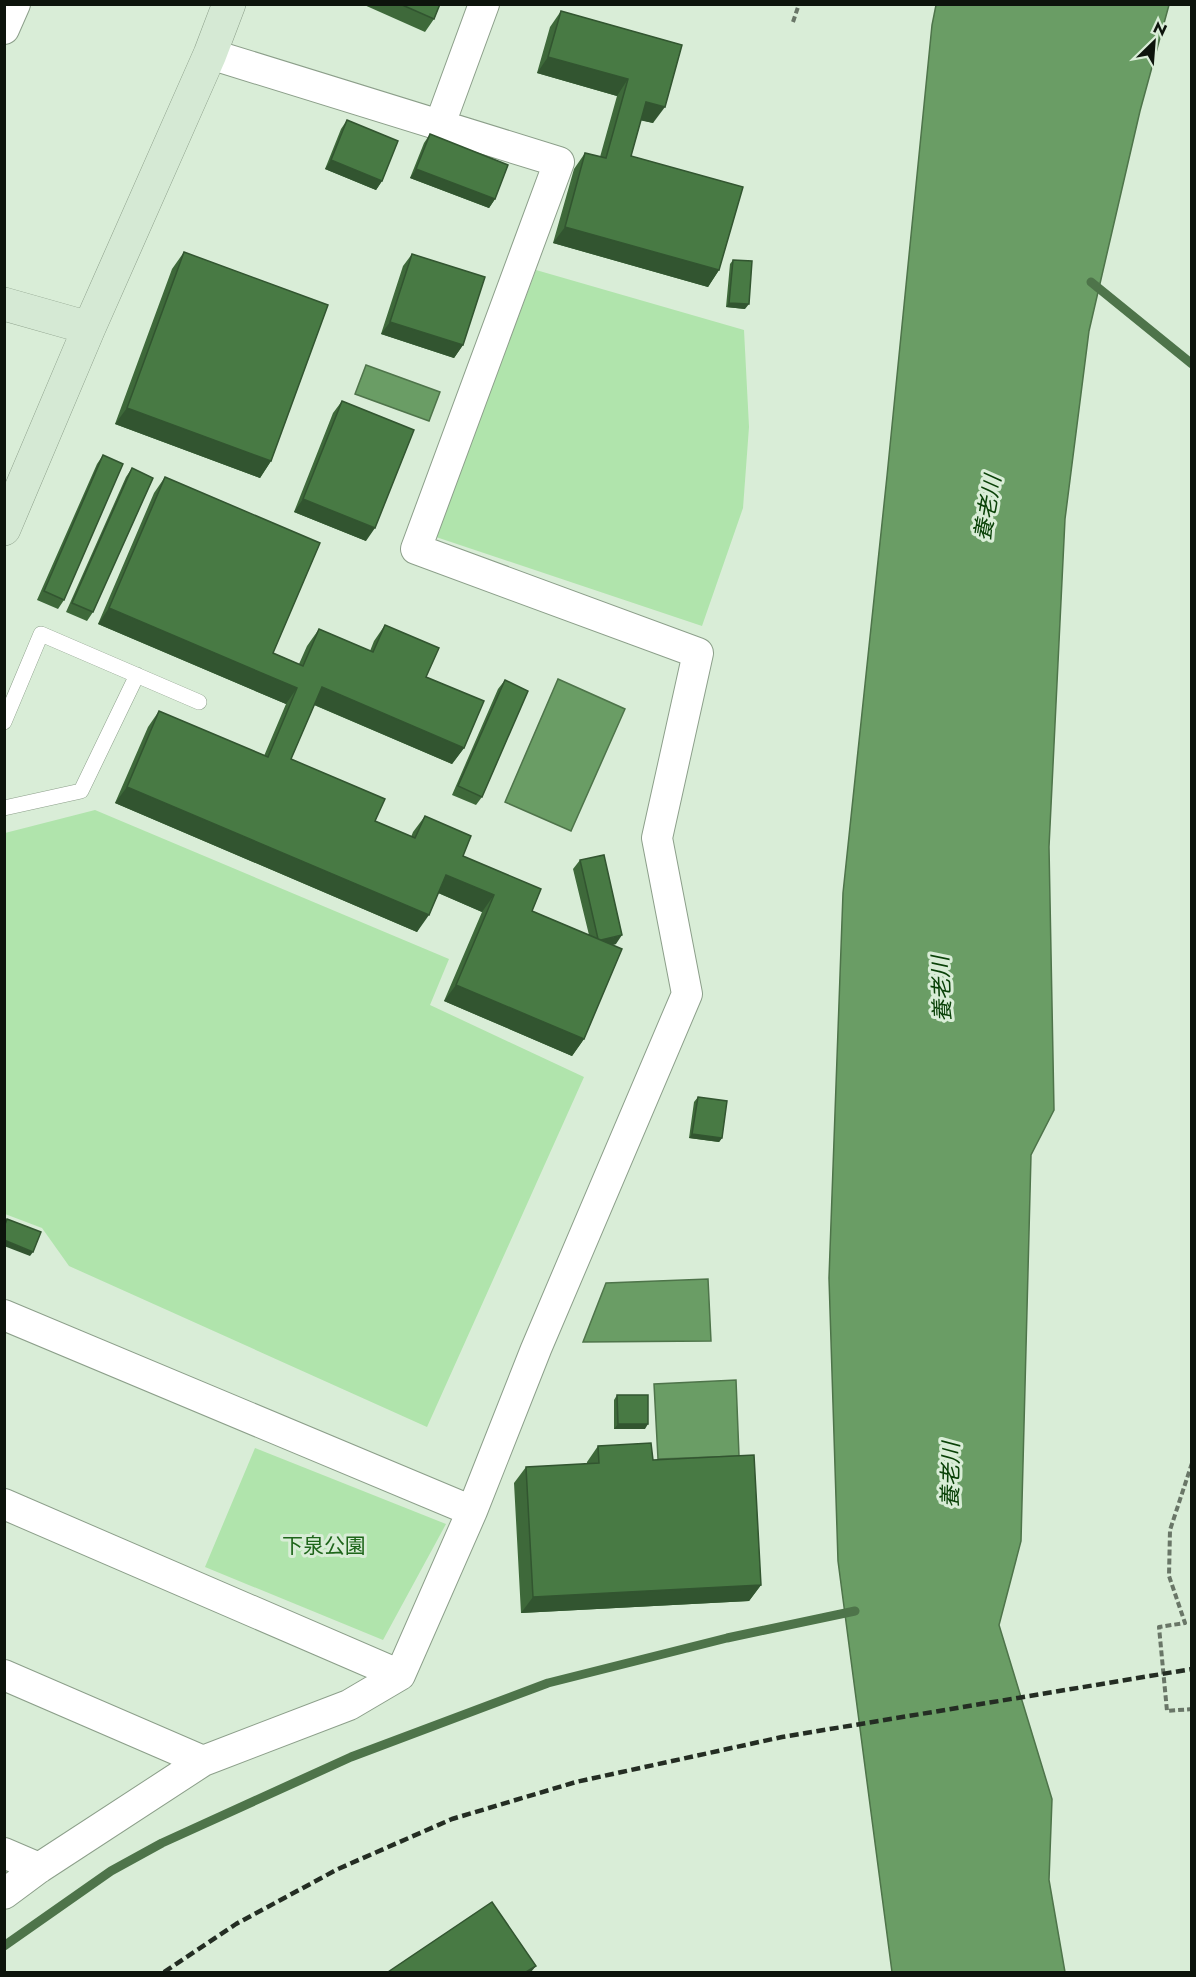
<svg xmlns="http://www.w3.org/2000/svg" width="1196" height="1977" font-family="Jost,'Noto Sans JP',sans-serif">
	<rect width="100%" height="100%" fill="#d9edd7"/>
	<path fill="#b0e4ac" d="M536 270 744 330 749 427 743 508 702 626 436 537Z
		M95 810 449 959 430 1005 584 1077 427 1427 69 1266 42 1228 5 1214V833Z
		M255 1448 446 1524 383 1640 205 1567Z"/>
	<path fill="#6a9d65" stroke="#4e744a" stroke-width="1.5" d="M936 5H1169L1140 111 1089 331 1065 519 1049 847 1054 1110 1031 1155 1021 1541 999 1625 1052 1799 1049 1880 1065 1972H892L838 1561 829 1278 843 893 887 476 932 25Z
		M366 365 440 392 429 421 355 394Z
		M558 679 625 709 571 831 505 802Z
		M708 1279 711 1341 583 1342 606 1283Z
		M736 1380 739 1456 658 1459 654 1384Z"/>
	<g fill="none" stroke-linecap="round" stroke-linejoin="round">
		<path stroke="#4e744a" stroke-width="9" d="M1091 282 1192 364
			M4 1946 111 1871 162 1843 351 1757 548 1683 727 1638 855 1611"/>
		<defs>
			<path id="lane" d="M4 722 41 634 199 702
				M4 808 81 791 137 675"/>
			<path id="street" d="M4 29 15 4
				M440 124 484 4
				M4 1315 472 1511
				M4 1504 400 1675
				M4 1675 203 1761
				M4 1853 39 1868
				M4 1894 39 1868 203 1761 349 1705 400 1675 472 1511 536 1349 687 994 657 838 698 653 416 549 559 162 210 54"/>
			<path id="secondary" d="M4 304 89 328
				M4 529 89 328 210 54 229 4"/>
		</defs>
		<use href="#lane" stroke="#8c9f8a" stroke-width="16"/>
		<use href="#street" stroke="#8c9f8a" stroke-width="32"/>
		<use href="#secondary" stroke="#8c9f8a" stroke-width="34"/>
		<path stroke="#697667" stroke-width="4" stroke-dasharray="6 3" stroke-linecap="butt" d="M793 22 799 4
			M1192 1463 1170 1530 1169 1576 1185 1623 1159 1627 1167 1711 1192 1709"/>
		<use href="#lane" stroke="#fff" stroke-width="15"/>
		<use href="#street" stroke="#fff" stroke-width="30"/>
		<use href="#secondary" stroke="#d5e9d4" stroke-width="33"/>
		<path stroke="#242d23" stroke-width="4.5" stroke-dasharray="9 4.5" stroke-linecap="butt" d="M164 1972 236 1924 338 1869 452 1819 576 1782 782 1737 1192 1669"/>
	</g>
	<path fill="#3e693a" d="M362 4H440L434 19 425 32Z
		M561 11 682 45 653 123 641 120 631 156 719 270 708 287 553 243 574 169 585 153 600 157 617 96 537 73 550 27Z
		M347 120 382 181 376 190 325 169 341 129Z
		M430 134 495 199 489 208 410 178 424 143Z
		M184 252 271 461 260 478 115 424 172 269Z
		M412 254 463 345 454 358 381 334 403 266Z
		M733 260 745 309 726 307 730 264Z
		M342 401 366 541 294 512 333 413Z
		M103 455 64 600 58 609 37 600 97 464Z
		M132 468 93 612 87 621 66 612 126 477Z
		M165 477 273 653 299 664 307 646 319 629 370 651 374 641 385 625 426 677 464 748 452 764 314 705 291 759 375 821 411 837 413 832 425 816 463 856 532 911 589 935 573 869 580 860 616 944 612 945 584 1039 572 1056 444 1001 482 912 438 893 417 932 115 803 148 727 159 711 264 756 286 704 98 624 154 493Z
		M505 680 482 797 476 805 452 795 498 689Z
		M698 1097 722 1138 719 1142 689 1138 694 1102Z
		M617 1395 645 1429H614V1400Z
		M598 1446 653 1460 761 1585 749 1601 521 1613 514 1483 526 1467 587 1464V1462Z"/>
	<path fill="#325530" d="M548 57 628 79 617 96 537 73Z
		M646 102 665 107 653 123 634 119Z
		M331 160 382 181 376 190 325 169Z
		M416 169 495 199 489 208 410 178Z
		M565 227 719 270 708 287 553 243Z
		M729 303 749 304 745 309 726 307Z
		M390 322 463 345 454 358 381 334Z
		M127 408 271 461 260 478 115 424Z
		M303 499 375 528 366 541 294 512Z
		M109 608 297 688 286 704 98 624Z
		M322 687 464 748 452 764 310 703Z
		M127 787 429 915 417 932 115 803Z
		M446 875 494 895 482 912 434 891Z
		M622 935 616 944 592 950 598 941Z
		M456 985 584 1039 572 1056 444 1001Z
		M692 1134 722 1138 719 1142 689 1138Z
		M4 1240 33 1252 30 1256 4 1246Z
		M618 1424H648L645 1429H614Z
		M761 1585 749 1601 521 1613 533 1597Z
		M536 1966 531 1972H526Z"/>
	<path fill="#487a44" stroke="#325530" stroke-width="1.5" d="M400 4H440L434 19Z
		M561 11 682 45 665 107 646 102 631 156 743 187 719 270 565 227 585 153 606 158 628 79 548 57Z
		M347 120 398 141 382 181 331 160Z
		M430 134 508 165 495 199 416 169Z
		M184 252 328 305 271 461 127 408Z
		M412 254 485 277 463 345 390 322Z
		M733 260 752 261 749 304 729 303Z
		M342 401 414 430 375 528 303 499Z
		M103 455 123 464 64 600 44 591Z
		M132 468 153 478 93 612 72 603Z
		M165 477 320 543 273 653 303 666 319 629 373 652 385 625 439 648 426 677 484 701 464 748 322 687 291 759 385 799 375 821 415 838 425 816 471 836 463 856 541 889 532 911 622 949 584 1039 456 985 494 895 446 875 429 915 127 787 159 711 268 757 297 688 109 608Z
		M505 680 528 691 482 797 458 786Z
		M604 855 622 935 601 940 598 939 580 860Z
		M698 1097 727 1101 722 1138 692 1134Z
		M7 1219 41 1232 33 1252 4 1240V1227Z
		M617 1395H648V1424H618Z
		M651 1443 653 1460 754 1455 761 1585 533 1597 526 1467 599 1463 598 1446Z
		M492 1902 536 1966 526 1972H388Z"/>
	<g text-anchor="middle" stroke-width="6" stroke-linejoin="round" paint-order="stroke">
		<g font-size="21" fill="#1e651a" stroke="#d9edd7">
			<text x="324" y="1553">下泉公園</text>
		</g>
		<g font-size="22" font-style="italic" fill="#094107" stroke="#d9edd7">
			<text transform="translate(987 508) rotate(-80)" y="8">養老川</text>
			<text transform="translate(941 989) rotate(-92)" y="8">養老川</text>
			<text transform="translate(950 1475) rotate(-89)" y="8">養老川</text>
		</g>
	</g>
	<rect width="1196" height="1977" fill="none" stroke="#0d140c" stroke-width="12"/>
	<g transform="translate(1154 42) rotate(25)" stroke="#d9edd7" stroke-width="4.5" paint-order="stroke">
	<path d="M0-4.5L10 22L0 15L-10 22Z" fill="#0d140c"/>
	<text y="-9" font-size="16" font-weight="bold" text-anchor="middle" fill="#0d140c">N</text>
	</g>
</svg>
